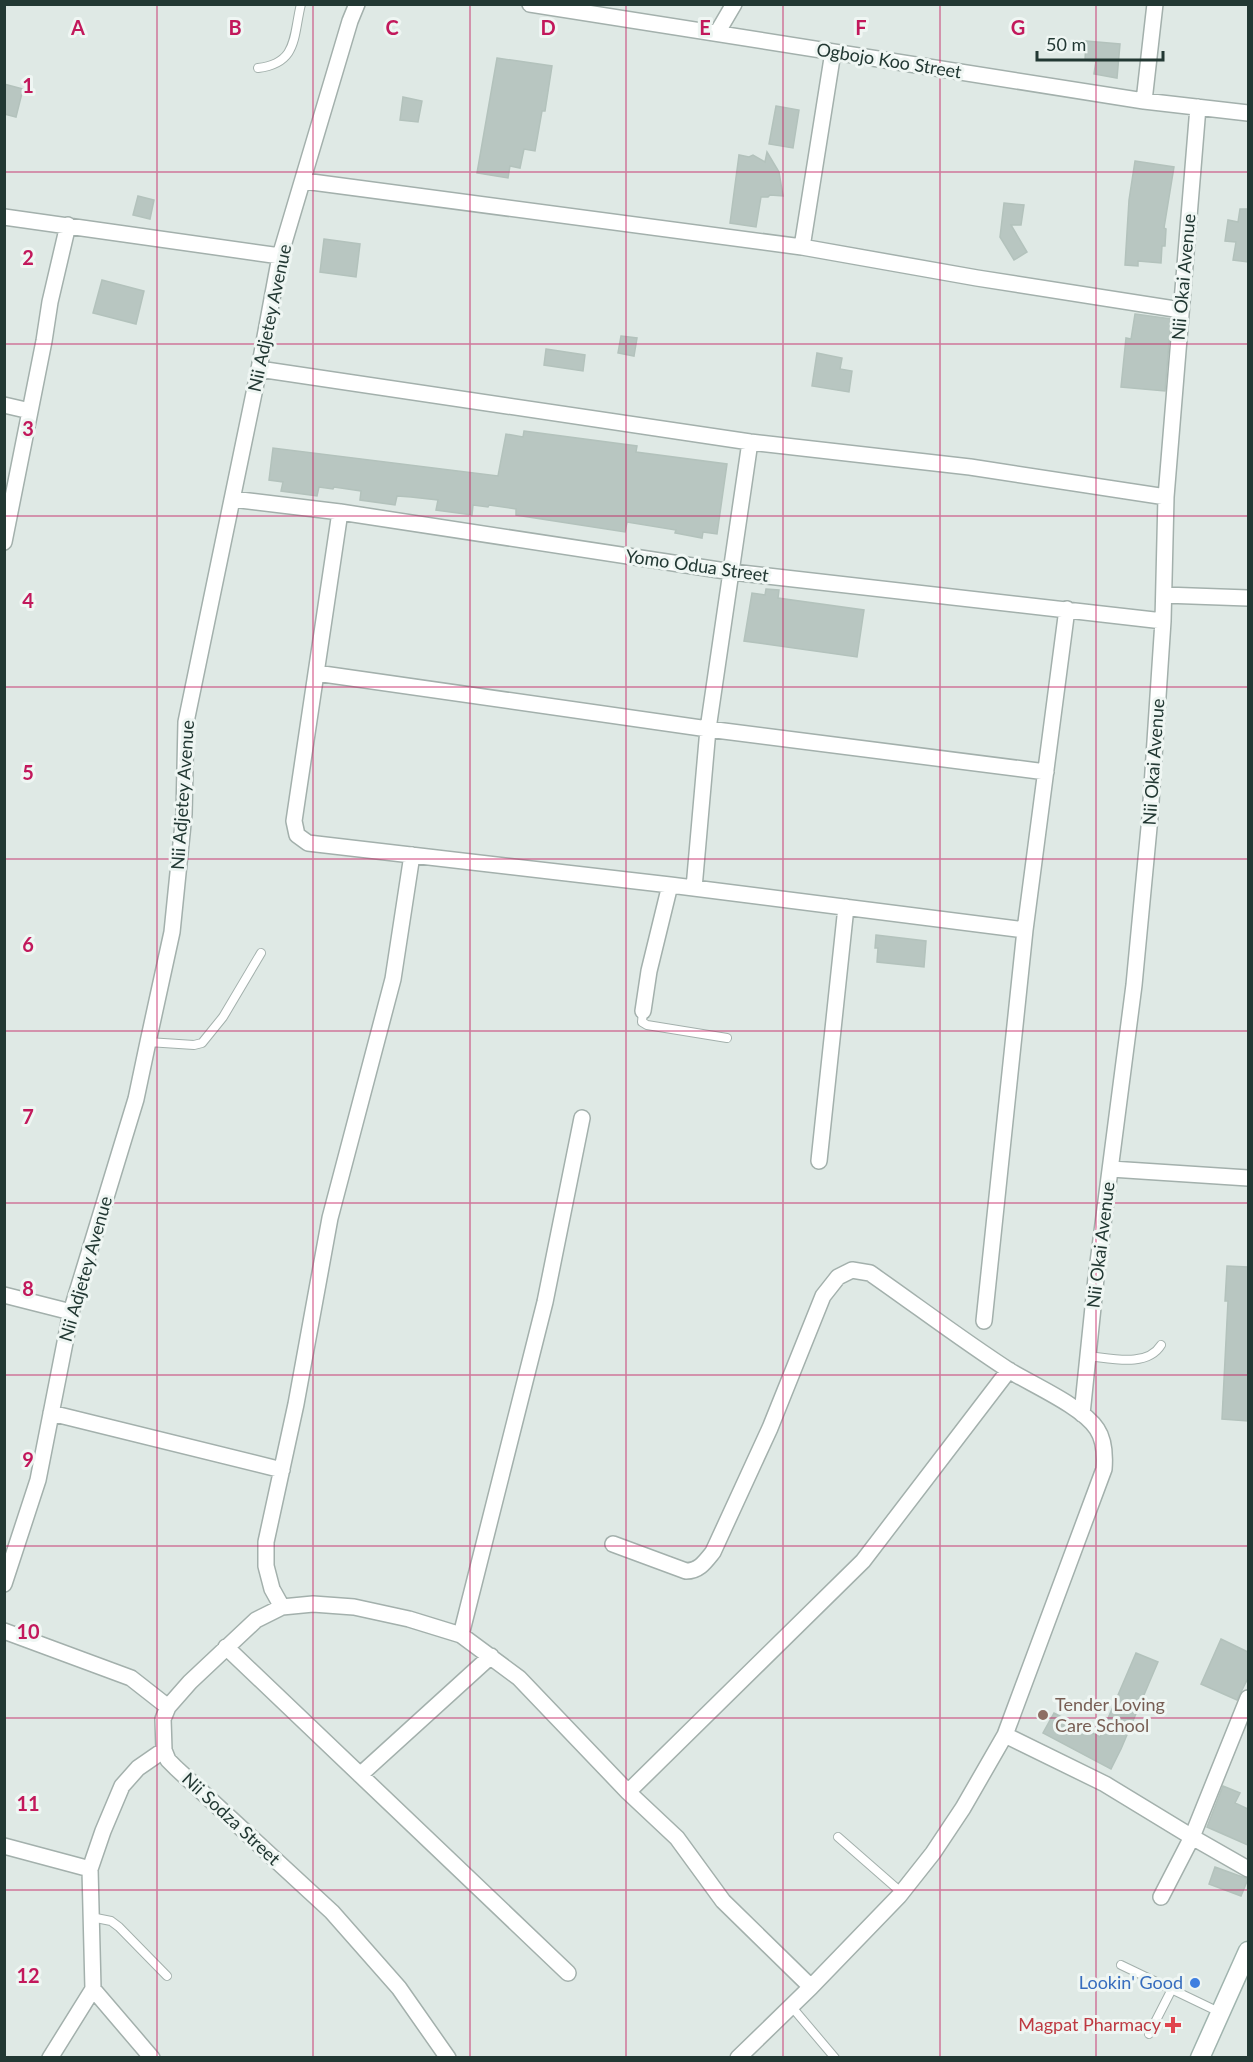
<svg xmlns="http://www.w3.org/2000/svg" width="1253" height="2062" font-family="Lato,sans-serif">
	<rect width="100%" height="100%" fill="#dfe9e5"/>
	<path fill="#b8c6c1" stroke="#b3c2bc" stroke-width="1.5" d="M1086 41 1120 44 1117 78 1094 74 1096 61 1085 60Z
		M497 58 552 66 545 111H542L535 151 524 149 520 168 510 166 508 178 477 173Z
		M4 84 23 89 16 117 4 114Z
		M403 97 422 101 418 122 400 120Z
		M776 106 799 110 793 148 769 144Z
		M767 152 779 172 783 196 770 195 768 197H761L756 227 730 223 739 155 749 157 753 155 765 162Z
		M1135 161 1174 167 1164 228 1166 229 1165 246H1162L1161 263 1138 261V266L1125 265 1129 200Z
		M138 196 154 200 150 219 133 215Z
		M1004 203 1024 205 1021 225H1011L1027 252 1014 260 1000 237Z
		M1240 209H1248V262L1233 260 1236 242 1225 241 1228 220 1238 222Z
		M324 239 360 244 356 277 320 272Z
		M102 280 144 291 136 324 93 313Z
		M1135 314 1171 319 1165 391 1121 387 1126 338 1131 339Z
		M621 336 637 338 634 356 618 353Z
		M546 349 585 355 583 371 544 365Z
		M817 353 842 358 840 369 852 371 849 392 812 386Z
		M524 431 637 446 636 452 727 464 717 534 703 532 702 538 675 533 676 530 627 522 625 532 516 515V509L489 505 488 507 473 505 472 515 436 510 438 500 411 497 397 496 395 505 360 500 361 491 334 487 333 489 319 487 317 496 281 491 283 482 269 480 273 448 498 476 506 434 523 437Z
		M766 589 779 590 778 598 864 610 857 657 744 641 752 593 765 595Z
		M876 935 926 941 924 967 877 962 878 948H875Z
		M1227 1266 1248 1267V1421L1222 1419 1228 1301H1225Z
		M1221 1639 1248 1652V1678L1237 1700 1201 1684Z
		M1136 1653 1158 1662 1121 1749 1111 1769 1043 1733 1054 1713 1100 1737Z
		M1223 1786 1240 1793 1235 1803 1248 1809V1845L1207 1827Z
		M1215 1867 1248 1879 1241 1896 1209 1884Z"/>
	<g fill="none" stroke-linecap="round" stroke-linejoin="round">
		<defs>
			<path id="lane" d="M258 68C298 63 293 37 301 4
				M643 1011 642 1022 647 1025 727 1038
				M148 1042 194 1045 202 1043 223 1017 261 953
				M1088 1356C1110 1358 1147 1368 1161 1345
				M838 1837 902 1893
				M91 1917 111 1921 119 1927 167 1976
				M1121 1965 1219 2012
				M791 2006 835 2058
				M1149 2034 1172 1989"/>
			<path id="street" d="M530 4 1144 101 1248 113
				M717 33 734 4
				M1144 101 1155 4
				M304 181 802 247 977 278 1181 310
				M4 217 280 256
				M802 247 833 52
				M259 369 750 442 970 467 1166 497
				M4 405 30 411
				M232 499 340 512 732 572 1163 621
				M340 512 294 821 297 835 308 843 670 885 1025 930
				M4 542 44 341 50 302 68 225
				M1164 595 1248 598
				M316 673 708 729 1046 772
				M694 888 708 729 750 442
				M643 1011 649 971 670 885
				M819 1161 846 907
				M1111 1169 1248 1178
				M4 1295 71 1312
				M984 1321 1025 930 1067 609
				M51 1413 282 1470
				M1082 1414 1096 1278 1134 985 1150 817 1163 621 1166 497 1198 107
				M613 1544 686 1571C699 1571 705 1562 713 1552L770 1428 823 1296 838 1277 852 1270 870 1273C916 1305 962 1340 1010 1371 1033 1385 1083 1407 1097 1429 1105 1441 1105 1456 1104 1469L1005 1735 963 1808 933 1853 899 1896 811 1987 738 2058
				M4 1584 38 1480 71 1312 136 1099 148 1042 172 932 184 814 186 722 259 369 280 256 350 21 357 4
				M282 1607 272 1589 266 1566V1542L296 1404 330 1218 393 979 412 855
				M4 1631 131 1678 168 1707
				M461 1635 545 1302 582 1118
				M226 1647 568 1973
				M1005 1735 1105 1784 1192 1837 1248 1869
				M360 1775 491 1656
				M628 1792 863 1561 1009 1370
				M4 1846 90 1869
				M1161 1897 1192 1837 1248 1698
				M93 1989 152 2058
				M50 2058 93 1989 90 1869 103 1831 122 1786 138 1768 164 1750
				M448 2058 399 1988 332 1912 176 1768 168 1760 164 1750 163 1719 168 1707 190 1682 256 1620 282 1607 313 1604 354 1607 409 1619 461 1635 519 1678 628 1792 677 1838 723 1901 811 1987"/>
			<path id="secondary" d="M1200 2058 1248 1951"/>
		</defs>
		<use href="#lane" stroke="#a3b0ac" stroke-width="10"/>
		<use href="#street" stroke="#a3b0ac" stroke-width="18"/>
		<use href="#secondary" stroke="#a0b4ae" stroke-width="21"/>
		<use href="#lane" stroke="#fff" stroke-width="8"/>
		<use href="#street" stroke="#fff" stroke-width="15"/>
		<use href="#secondary" stroke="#fff" stroke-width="18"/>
	</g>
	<path fill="none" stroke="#c2185b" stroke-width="1.5" stroke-opacity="0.55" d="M157 4V2058M313 4V2058M470 4V2058M626 4V2058M783 4V2058M940 4V2058M1096 4V2058M4 172H1248M4 344H1248M4 516H1248M4 687H1248M4 859H1248M4 1031H1248M4 1203H1248M4 1375H1248M4 1546H1248M4 1718H1248M4 1890H1248"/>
	<circle fill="#8d6e63" stroke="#eff6f3" stroke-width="2" cx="1043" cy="1715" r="6"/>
	<circle fill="#3f7fe0" stroke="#eff6f3" stroke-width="2" cx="1195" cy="1983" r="6"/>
	<path fill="#e0444e" stroke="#eff6f3" stroke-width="2" d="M1170 2016h6v6h6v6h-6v6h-6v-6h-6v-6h6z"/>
	<g text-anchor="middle" stroke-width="6" stroke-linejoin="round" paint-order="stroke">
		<g font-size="18" fill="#223833" stroke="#eff6f3">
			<text transform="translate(889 61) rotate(9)" y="6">Ogbojo Koo Street</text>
			<text transform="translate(1184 277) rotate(-85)" y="6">Nii Okai Avenue</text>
			<text transform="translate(270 318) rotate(-78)" y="6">Nii Adjetey Avenue</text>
			<text transform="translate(697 566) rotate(8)" y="6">Yomo Odua Street</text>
			<text transform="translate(1154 762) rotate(-86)" y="6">Nii Okai Avenue</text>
			<text transform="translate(183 795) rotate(-86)" y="6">Nii Adjetey Avenue</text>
			<text transform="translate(1101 1245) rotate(-83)" y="6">Nii Okai Avenue</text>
			<text transform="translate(86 1269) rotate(-74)" y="6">Nii Adjetey Avenue</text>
			<text transform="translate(231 1819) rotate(43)" y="6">Nii Sodza Street</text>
		</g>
		<g font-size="18" fill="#785e54" stroke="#eff6f3" text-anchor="start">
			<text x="1055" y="1711">Tender Loving<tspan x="1055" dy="21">Care School</tspan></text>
		</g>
		<g font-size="18" fill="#366cbe" stroke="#eff6f3" text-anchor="end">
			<text x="1183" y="1989">Lookin' Good</text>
		</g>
		<g font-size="18" fill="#be3a42" stroke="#eff6f3" text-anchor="end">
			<text x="1161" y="2031">Magpat Pharmacy</text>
		</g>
	</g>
	<g font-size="20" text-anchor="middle" font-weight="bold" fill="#c2185b" stroke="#eff6f3" stroke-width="6" stroke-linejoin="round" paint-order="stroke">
		<text x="78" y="35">A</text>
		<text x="235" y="35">B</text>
		<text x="392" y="35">C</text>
		<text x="548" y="35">D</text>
		<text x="705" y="35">E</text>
		<text x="861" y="35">F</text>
		<text x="1018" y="35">G</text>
		<text x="28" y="93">1</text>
		<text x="28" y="265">2</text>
		<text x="28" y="436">3</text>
		<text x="28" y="608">4</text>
		<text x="28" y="780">5</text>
		<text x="28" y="952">6</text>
		<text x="28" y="1124">7</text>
		<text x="28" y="1296">8</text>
		<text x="28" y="1467">9</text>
		<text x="28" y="1639">10</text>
		<text x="28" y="1811">11</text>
		<text x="28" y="1983">12</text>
	</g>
	<rect width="1253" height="2062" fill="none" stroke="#223833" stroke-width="12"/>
	<path d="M1037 51v9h126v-9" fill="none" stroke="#223833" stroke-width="3"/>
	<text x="1046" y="51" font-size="18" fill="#223833" stroke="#eff6f3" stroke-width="4.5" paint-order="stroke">50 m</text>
</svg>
